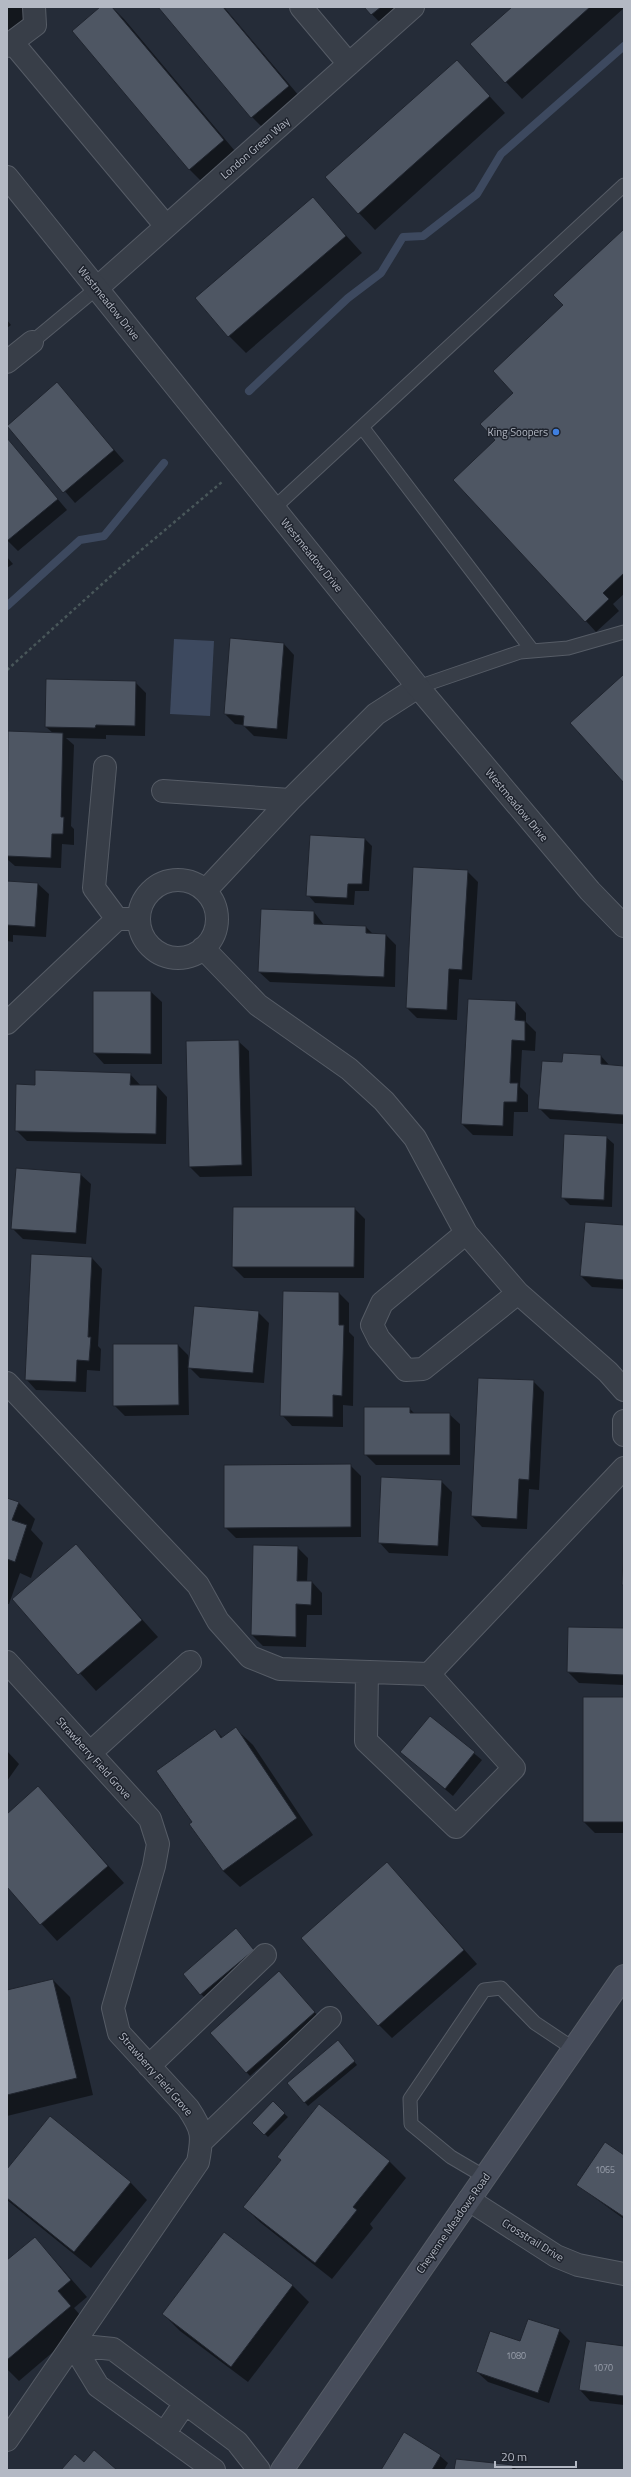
<svg xmlns="http://www.w3.org/2000/svg" width="631" height="2477" font-family="'Titillium Web',sans-serif">
	<rect width="100%" height="100%" fill="#252c38"/>
	<path fill="#3d495f" d="M174 639 214 641 210 716 170 714Z"/>
	<path fill="#0007" d="M7 7H25L31 14 7 33Z
		M102 7H112L124 19 240 157 206 186 189 169Z
		M159 7H224L305 103 268 133 252 117Z
		M365 7H417L388 31Z
		M513 7H624V8L522 99 506 82Z
		M457 61 505 113 375 230 326 178Z
		M313 199 362 253 246 353 229 336Z
		M624 230V594L613 604 619 611 596 632 586 621 497 440 514 393 564 306Z
		M7 320 11 325 7 328Z
		M57 384 124 461 75 503 8 425Z
		M7 439 67 510 18 551 7 540Z
		M7 557 13 564 7 568Z
		M284 644 294 655 287 739 254 736 243 725 235 724 225 714Z
		M135 682 146 693 145 736 106 735V739L66 738 74 745 71 826 74 829V845L62 844 61 868 15 866 7 859 9 732 54 734 46 727Z
		M365 839 372 846 369 891H355L354 905 315 903 308 895Z
		M467 871 478 882 472 980 459 979 457 1020 417 1018 407 1008Z
		M7 882 38 884 49 894 46 937 13 935V942L7 941Z
		M314 912 324 925 366 927 373 934 386 935 396 945 395 987 270 982 259 972Z
		M94 992H151L162 1002V1064H104L94 1053Z
		M516 1002 526 1013V1022L536 1032 535 1051 522 1050 520 1087 528 1095V1112H514L513 1136 473 1135 462 1124Z
		M238 1041 249 1051 252 1176 200 1177 190 1167Z
		M601 1056 610 1066 624 1067V1124L550 1119 539 1108 563 1063Z
		M130 1074 141 1086H157L167 1097 166 1144 27 1141 16 1130 36 1086Z
		M606 1137 614 1144 612 1207 570 1205 562 1197Z
		M80 1174 91 1184 86 1244 23 1239 12 1228Z
		M354 1208 365 1219 364 1278H244L233 1267Z
		M624 1226V1289L592 1287 581 1276Z
		M92 1258 102 1269 98 1346 101 1349 100 1371 87 1370 86 1392 36 1390 26 1379Z
		M339 1293 349 1303V1332L354 1337 353 1406 343 1405V1427L292 1426 282 1415Z
		M258 1312 269 1323 264 1383 200 1378 188 1366 189 1415 125 1416 114 1405 178 1345 188 1355 190 1362Z
		M478 1379 533 1381 544 1392 539 1490 529 1489 527 1529 482 1527 472 1516Z
		M409 1408 415 1414H449L460 1424V1465H376L365 1454Z
		M350 1465 361 1476V1537L236 1538 226 1528Z
		M441 1481 452 1492 448 1556 389 1553 379 1542Z
		M7 1499 18 1502 35 1519 31 1530 43 1543 31 1578 20 1573 9 1604H7Z
		M76 1546 158 1637 96 1691 14 1600Z
		M297 1547 308 1558 307 1582H312L322 1593V1615H307L306 1647 263 1646 252 1635Z
		M624 1629V1685L579 1683 568 1672Z
		M584 1698H624V1833H595L584 1822Z
		M430 1717 482 1760 453 1796 401 1752Z
		M236 1729 253 1745 313 1835 240 1887 223 1871 194 1823 215 1730 223 1738Z
		M7 1751 19 1764 7 1781Z
		M38 1788 124 1883 57 1941 7 1886V1815Z
		M400 1877 477 1964 392 2038 379 2025Z
		M240 1933 257 1954 205 1998 201 1994Z
		M282 1976 318 2016 250 2076 211 2033Z
		M53 1980 70 1997 93 2095 7 2116V1991Z
		M341 2045 357 2065 308 2106 288 2083Z
		M273 2103 288 2117 268 2137 254 2123Z
		M50 2118 131 2183 147 2200 91 2268 7 2200V2171Z
		M624 2156V2219L577 2185Z
		M389 2161 406 2178 370 2224 373 2228 332 2279 261 2223 244 2207Z
		M35 2238 87 2297 74 2308 87 2323 19 2381 7 2369V2261Z
		M292 2285 309 2302 248 2382 180 2331 163 2314Z
		M559 2330 570 2341 549 2403 488 2382 477 2372 521 2342Z
		M624 2347V2405L590 2401 580 2390Z
		M440 2456 448 2463 444 2470H382Z
		M513 2466 517 2470H455Z"/>
	<g fill="none" stroke-linecap="round" stroke-linejoin="round">
		<path stroke="#3d495f" stroke-width="8" d="M249 391 348 298 381 273 403 237 423 236 477 194 501 154 624 46
			M7 606 80 540 104 536 164 463"/>
	</g>
	<path fill="#4e5663" stroke="#20252f" d="M100 7H112L224 140 189 170 72 31Z
		M158 7H223L289 86 251 118Z
		M364 7H381L371 15Z
		M512 7H590L505 83 470 44Z
		M457 60 490 96 358 214 325 177Z
		M313 197 346 236 228 337 195 298Z
		M624 229V573L603 593 609 599 585 622 453 480 495 440 480 424 513 393 493 371 563 305 553 295Z
		M57 382 114 450 63 493 7 426Z
		M7 438 58 499 7 541Z
		M230 638 284 643 277 729 243 726 244 716 224 714Z
		M624 674V783L570 723Z
		M46 679 136 681 135 726 96 725 95 728 45 727Z
		M8 731 63 733 61 817H64L63 834H52L51 858 7 856Z
		M310 835 365 838 362 884H348L347 898 306 896Z
		M413 867 468 870 462 970 449 969 447 1010 406 1008Z
		M7 881 38 883 35 927 7 925Z
		M261 909 314 911V924L366 926V933L386 934 384 977 258 972Z
		M93 991H151V1054L93 1053Z
		M468 999 516 1001 515 1020 525 1021V1041L512 1040 510 1083H518L517 1102H504L503 1126 461 1124Z
		M239 1040 242 1165 189 1167 186 1041Z
		M563 1053 601 1055V1064L624 1066V1115L538 1109 542 1061 562 1062Z
		M35 1070 131 1073 130 1085H157L156 1134 15 1131 16 1084 35 1085Z
		M564 1134 607 1136 604 1200 561 1198Z
		M16 1168 81 1173 76 1233 11 1229Z
		M233 1207H355L354 1267H232Z
		M585 1222 624 1225V1280L580 1276Z
		M31 1254 92 1257 88 1337H91L89 1361 77 1360 76 1382 25 1380Z
		M283 1291 339 1292V1325H344L342 1396 333 1395V1417L280 1416Z
		M194 1306 259 1311 253 1373 188 1368Z
		M113 1344H178L179 1405 113 1406Z
		M478 1378 534 1380 529 1480 519 1479 517 1519 471 1516Z
		M364 1407H410V1413H450V1455H364Z
		M351 1464V1527L224 1528V1465Z
		M381 1477 442 1480 438 1546 378 1543Z
		M7 1498 19 1502 12 1520 27 1525 15 1562 7 1559Z
		M624 1525V1585H622Z
		M76 1544 142 1620 78 1675 12 1599Z
		M253 1545 298 1546 297 1581H312L311 1605 296 1604V1637L251 1635Z
		M568 1627 624 1628V1675L567 1672Z
		M583 1697H624V1822H583Z
		M430 1716 475 1752 445 1789 400 1752Z
		M236 1727 297 1818 223 1871 189 1824 192 1822 156 1771 215 1729 221 1738Z
		M38 1786 108 1866 40 1925 7 1887V1814Z
		M387 1862 464 1950 378 2026 301 1938Z
		M236 1928 254 1950 200 1995 183 1974Z
		M279 1971 315 2012 246 2073 210 2033Z
		M53 1979 77 2078 7 2095V1990Z
		M338 2040 355 2061 304 2103 287 2083Z
		M273 2101 285 2113 264 2135 252 2123Z
		M319 2104 390 2161 353 2207 357 2210 315 2263 243 2207 281 2160 277 2157Z
		M50 2116 131 2182 74 2252 7 2198V2169Z
		M605 2142 624 2155V2217L576 2185Z
		M224 2232 293 2285 231 2367 162 2314Z
		M35 2237 71 2280 58 2291 71 2306 7 2360V2260Z
		M528 2319 560 2329 538 2393 476 2372 490 2331 520 2341Z
		M586 2341 624 2346V2396L579 2390Z
		M404 2432 441 2455 432 2470H381Z
		M94 2450 117 2470H61L75 2454 84 2462Z
		M456 2459 513 2465 512 2470H454Z"/>
	<g fill="none" stroke-linecap="round" stroke-linejoin="round">
		<defs>
			<path id="service" d="M32 342 97 288
				M362 427 532 650
				M274 508 624 185
				M418 687 520 652 568 648 624 632
				M485 2177 451 2157 411 2124 410 2099 484 1990 501 1988 535 2023 574 2049"/>
			<path id="minor" d="M301 7 349 64
				M12 42 166 226
				M7 46 35 25 34 7
				M97 288 413 7
				M7 362 32 342
				M105 767 94 888 117 919
				M163 791 290 800
				M139 919a39 39 0 1 1 78 0a39 39 0 1 1-78 0Z
				M205 891 290 800 376 714 418 687
				M203 948 258 1005 349 1069 384 1101 415 1138 466 1233 518 1293 608 1372 624 1390
				M7 1023 117 919H139
				M466 1233 382 1303 372 1325 379 1339 406 1370 423 1369 518 1293
				M7 1383 198 1585 218 1621 250 1657 280 1669 429 1674 514 1768 456 1827 366 1741 367 1672
				M624 1421V1435
				M7 1662 150 1819 158 1844 154 1866 113 2008 119 2033 188 2108C203 2130 203 2136 198 2162L7 2440
				M429 1674 624 1468
				M90 1753 190 1662
				M149 2066 265 1955
				M203 2140 330 2018
				M469 2200 556 2256 578 2265 624 2274
				M164 2434 185 2403
				M214 2470 98 2386 73 2345 113 2349 237 2442 259 2470"/>
			<path id="tertiary" d="M7 177 418 687 590 891 624 926"/>
			<path id="secondary" d="M282 2470 624 1976"/>
		</defs>
		<use href="#service" stroke="#565c66" stroke-width="15"/>
		<use href="#minor" stroke="#565c66" stroke-width="24"/>
		<use href="#tertiary" stroke="#565c66" stroke-width="24"/>
		<use href="#secondary" stroke="#565c66" stroke-width="24"/>
		<path stroke="#49575a" stroke-width="2.5" stroke-dasharray="3 3" stroke-linecap="butt" d="M7 670 121 567 222 482"/>
		<use href="#service" stroke="#383e48" stroke-width="13"/>
		<use href="#minor" stroke="#383e48" stroke-width="22"/>
		<use href="#tertiary" stroke="#383e48" stroke-width="22"/>
		<use href="#secondary" stroke="#474d5b" stroke-width="22"/>
	</g>
	<circle fill="#3f7fe0" stroke="#1e232d" stroke-width="1.5" cx="556" cy="432" r="4"/>
	<g text-anchor="middle" stroke-width="3" stroke-linejoin="round" paint-order="stroke">
		<g font-size="9" fill="#9aa0ac">
			<text x="605" y="2173">1065</text>
			<text x="516" y="2359">1080</text>
			<text x="603" y="2371">1070</text>
		</g>
		<g font-size="11" fill="#b4b9c4" stroke="#1e232d">
			<text transform="translate(255 148) rotate(-41)" y="4">London Green Way</text>
			<text transform="translate(109 303) rotate(51)" y="4">Westmeadow Drive</text>
			<text transform="translate(312 555) rotate(51)" y="4">Westmeadow Drive</text>
			<text transform="translate(517 805) rotate(50)" y="4">Westmeadow Drive</text>
			<text transform="translate(94 1758) rotate(48)" y="4">Strawberry Field Grove</text>
			<text transform="translate(156 2074) rotate(49)" y="4">Strawberry Field Grove</text>
			<text transform="translate(453 2223) rotate(-55)" y="4">Cheyenne Meadows Road</text>
			<text transform="translate(533 2240) rotate(32)" y="4">Crosstrail Drive</text>
		</g>
		<g font-size="11" fill="#b4b9c4" stroke="#1e232d" text-anchor="end">
			<text x="548" y="436">King Soopers</text>
		</g>
	</g>
	<rect width="631" height="2477" fill="none" stroke="#b4b9c4" stroke-width="16"/>
	<path d="M495 2461v6h81v-6" fill="none" stroke="#b4b9c4" stroke-width="2"/>
	<text x="501" y="2461" font-size="12" fill="#b4b9c4" stroke="#1e232d" stroke-width="3" paint-order="stroke">20 m</text>
</svg>
